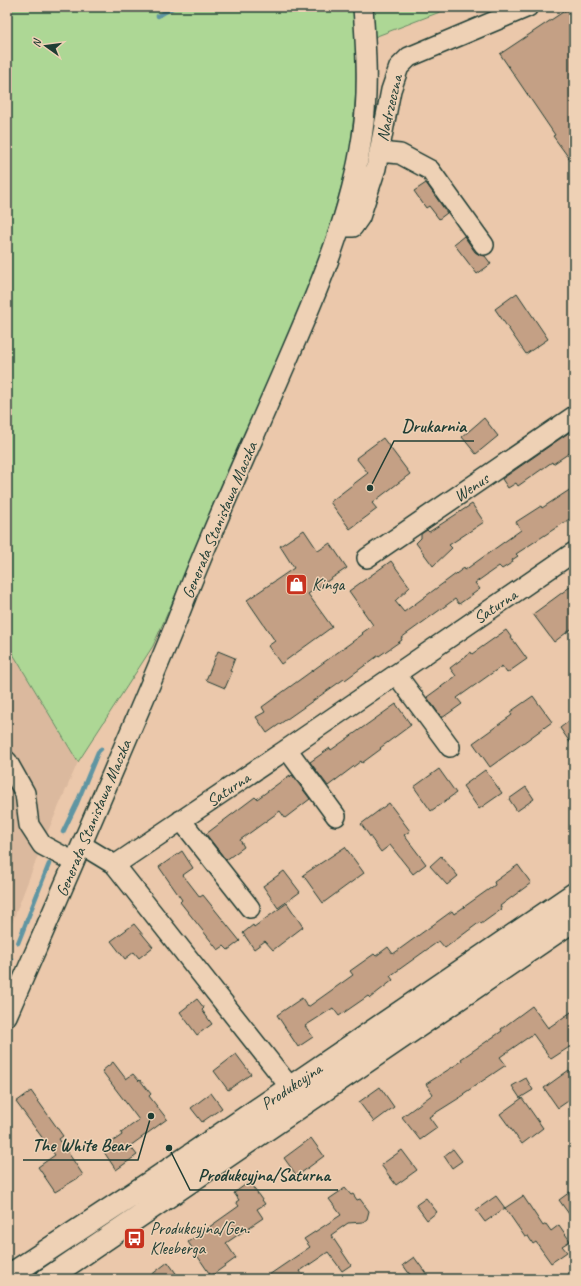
<svg xmlns="http://www.w3.org/2000/svg" width="581" height="1286" font-family="Caveat,sans-serif">
	<rect width="100%" height="100%" fill="#ebc8ab"/>
	<filter id="ink" filterUnits="userSpaceOnUse"><feTurbulence type="fractalNoise" baseFrequency=".025" numOctaves="2"/><feDisplacementMap in="SourceGraphic" scale="8" xChannelSelector="R" yChannelSelector="G"/><feConvolveMatrix kernelMatrix="1 2 1 2 8 2 1 2 1" color-interpolation-filters="sRGB"/></filter>
	<g filter="url(#ink)">
		<path fill="#dbb99e" d="M7 644 78 762 42 845 12 923 7 917Z"/>
		<path fill="#add795" stroke="#668a64" d="M7 7H453L356 44V92L350 155 323 251 257 410 153 646 78 762 7 644Z"/>
		<g fill="none" stroke-linecap="round" stroke-linejoin="round">
			<path stroke="#5f95a2" stroke-width="4.5" d="M158 16 174 7
				M63 832 77 803 98 752 101 749
				M18 943 49 864
				M7 969 11 960"/>
		</g>
		<path fill="#c4a085" stroke="#1f3d34" d="M569 8 574 17V165L553 136 555 135 500 54Z
			M426 183 447 213 439 219 429 206 426 208 414 191Z
			M464 236 475 252 480 255 485 256 491 264 477 274 454 244Z
			M517 293 548 339 526 354 495 309Z
			M484 418 498 436 476 454 462 437Z
			M574 429V450L553 464 552 462 518 486 516 483 508 488 502 479Z
			M383 438 410 474 372 503 377 509 350 529 330 502 368 473 356 458Z
			M574 487V516L516 554 518 556 512 560 513 562 502 569 499 566 475 583 480 589 459 604 455 599 401 638 402 640 379 656V655L345 680 344 679 267 733 256 717 265 712 262 707 363 634 362 633 373 625 349 591 391 561 410 587 395 601 404 612 464 568 465 570 521 530 516 522 541 506 542 508Z
			M472 504 484 522 449 545 452 548 433 566 416 543 421 538V534L427 530 429 532Z
			M304 530 318 551 330 543 347 568 308 594 332 627 281 664 268 646 275 641 247 600 294 568 280 546Z
			M574 584V627L554 642 533 614Z
			M506 630 527 659 507 673 502 666 457 698 462 704 442 718 427 697 456 676 450 668 471 652 472 654Z
			M218 651 235 658 230 671 232 672 225 688 206 680Z
			M533 696 552 722 490 767 473 743 512 715 510 712Z
			M396 704 411 725 380 748 381 749 362 763 361 761 328 786 310 762 330 748 331 750Z
			M574 717V748L560 728Z
			M439 769 456 793 431 811 414 787Z
			M485 770 502 793 479 809 463 786Z
			M290 775V777L292 775 310 799 285 818 280 811 240 840 244 847 226 860 206 834 255 797 257 799Z
			M526 787 534 799 517 811 509 799Z
			M389 803 410 831 404 835 426 864 413 874 390 845 381 852 361 824Z
			M345 847 364 873 323 903 303 875Z
			M182 851 193 868 183 875 200 897 203 895 240 941 228 950 224 946 218 950 180 902 182 900 159 867Z
			M441 856 458 876 447 885 430 866Z
			M518 865 531 883 500 906 502 909 481 924 480 922 445 948 439 941 390 976 393 980 370 998 368 996 339 1016 333 1008 305 1026 313 1037 298 1047 277 1015 302 998 308 1007 353 975 350 971 374 954 376 956 388 947 393 954 452 911 454 914 495 885 494 882Z
			M284 871 300 892 278 908 263 886Z
			M287 903 303 927 273 950 265 941 254 949 243 933 253 925 254 927Z
			M134 924 153 947 139 958 134 952 125 959 111 941Z
			M197 999 204 1008 202 1010 212 1024 197 1035 180 1012Z
			M532 1006 548 1028 574 1010V1044L551 1059 533 1034 500 1057 506 1065 463 1094 464 1095 429 1117 437 1128 420 1140 402 1117 433 1094 426 1084 462 1061 461 1059 502 1031 501 1029Z
			M236 1054 251 1074 228 1090 214 1071Z
			M113 1062 126 1079 133 1074 139 1081 140 1080 151 1094 149 1096 167 1119 130 1146 137 1155 116 1170 102 1149 122 1135 121 1133 139 1120 102 1071Z
			M569 1070 574 1077V1097L558 1108 544 1088Z
			M526 1078 533 1090 520 1098 512 1086Z
			M380 1087 394 1107 374 1122 359 1102Z
			M31 1091 63 1136 59 1139 83 1175 55 1192 38 1167 55 1155 16 1102Z
			M211 1093 222 1108 202 1122 191 1108Z
			M522 1098 543 1128 522 1144 500 1114Z
			M311 1138 324 1156 297 1176 284 1158Z
			M453 1149 462 1161 452 1168 444 1156Z
			M402 1150 417 1170 396 1185 381 1165Z
			M249 1182 265 1204 257 1209 263 1218 226 1243 236 1258 211 1276 188 1242 239 1206 236 1202 239 1200 234 1193Z
			M345 1188 351 1195 353 1194 357 1200 360 1199 369 1211 367 1219 363 1222 348 1223 331 1235 351 1265 342 1271 328 1252 300 1271 305 1279H263L310 1247 304 1239 341 1215 329 1199Z
			M574 1189V1221L559 1200Z
			M496 1196 505 1208 485 1222 476 1210Z
			M523 1196 543 1226 546 1224 551 1231 559 1225 570 1241 562 1246 567 1252 551 1263 536 1242 533 1244 528 1236 525 1237 505 1208Z
			M426 1198 437 1212 427 1220 416 1205Z
			M414 1257 430 1279H413L403 1265Z
			M168 1262 180 1279H146Z"/>
		<g fill="none" stroke-linecap="round" stroke-linejoin="round">
			<defs>
				<path id="minor" d="M379 152 400 154 430 170 484 245
					M341 227H353L360 217 376 168 391 90 399 67 409 57 528 7
					M367 558 574 416
					M396 674 450 747
					M287 749 336 816
					M7 761 25 793 29 825 42 845 74 862
					M181 820 250 908
					M82 845 115 865
					M7 1016C61 892 116 767 168 642 179 616 189 588 200 562 229 491 261 422 291 352 321 283 351 212 362 137 369 94 366 50 363 7
					M290 1087 115 865 287 749 574 552"/>
				<path id="major" d="M7 1277 157 1178 574 894
					M47 1279 574 920"/>
			</defs>
			<use href="#minor" stroke="#1f3d34" stroke-width="22"/>
			<use href="#major" stroke="#1f3d34" stroke-width="25"/>
			<use href="#minor" stroke="#eed1b5" stroke-width="19"/>
			<use href="#major" stroke="#eed1b5" stroke-width="22"/>
		</g>
	</g>
	<defs>
		<symbol id="shop-square" viewBox="-11 -11 22 22"><rect x="-9" y="-9" width="18" height="18" rx="4" fill="#c8321e" stroke="#eed1b5"/><path d="M-5-2.5h2.3a2.7 3.5 0 0 1 5.4 0H5L5.5 6h-11ZM-1.5-2.5h3a1.5 2.3 0 0 0-3 0Z" fill="#fff"/></symbol>
		<symbol id="bus-square" viewBox="-11 -11 22 22"><rect x="-9" y="-9" width="18" height="18" rx="4" fill="#c8321e" stroke="#eed1b5"/><path d="M-5-6H5V4H4V6H2V4H-2V6H-4V4H-5ZM-3.5-4V0h7V-4ZM-3.5 1.2v1.5H-2V1.2ZM2 1.2v1.5H3.5V1.2Z" fill="#fff"/></symbol>
	</defs>
	<g fill-rule="evenodd">
		<use href="#shop-square" x="284" y="572" width="25" height="25"/>
		<use href="#bus-square" x="122" y="1226" width="25" height="25"/>
	</g>
	<g text-anchor="middle" stroke-width="3" stroke-linejoin="round" paint-order="stroke">
		<g font-size="17" fill="#1f3d34" stroke="#eed1b5">
			<text transform="translate(389 108) rotate(-77)" y="6">Nadrzeczna</text>
			<text transform="translate(471 487) rotate(-34)" y="6">Wenus</text>
			<text transform="translate(219 520) rotate(-67)" y="6">Generała Stanisława Maczka</text>
			<text transform="translate(495 606) rotate(-34)" y="6">Saturna</text>
			<text transform="translate(228 789) rotate(-34)" y="6">Saturna</text>
			<text transform="translate(93 818) rotate(-67)" y="6">Generała Stanisława Maczka</text>
			<text transform="translate(291 1086) rotate(-34)" y="6">Produkcyjna</text>
		</g>
		<g font-size="17" fill="#1f3d34" stroke="#eed1b5" text-anchor="start">
			<text x="312" y="590">Kinga</text>
			<text x="150" y="1234">Produkcyjna/Gen.<tspan x="150" dy="20">Kleeberga</tspan></text>
		</g>
	</g>
	<path fill="none" stroke="#1f3d34" stroke-width="1.5" d="M370 488L394 441H474M151 1116L138 1160H23M169 1148L190 1190H338"/>
	<g fill="#1f3d34" stroke="#eed1b5" stroke-width="1.5">
		<circle cx="370" cy="488" r="4"/>
		<circle cx="151" cy="1116" r="4"/>
		<circle cx="169" cy="1148" r="4"/>
	</g>
	<g font-size="18" text-anchor="middle" font-weight="bold" fill="#1f3d34" stroke="#eed1b5" stroke-width="3" stroke-linejoin="round" paint-order="stroke">
		<text x="434" y="432">Drukarnia</text>
		<text x="81" y="1151">The White Bear</text>
		<text x="264" y="1181">Produkcyjna/Saturna</text>
	</g>
	<rect width="581" height="1286" fill="none" stroke="#eed1b5" stroke-width="24"/>
	<rect x="12" y="12" width="557" height="1262" fill="none" stroke="#1f3d34" stroke-width="1.5" filter="url(#ink)"/>
	<g transform="translate(46 46) rotate(284)" stroke="#eed1b5" stroke-width="3" paint-order="stroke">
	<path d="M0-3L7 15L0 10L-7 15Z" fill="#1f3d34"/>
	<text y="-6" font-size="11" font-weight="bold" text-anchor="middle" fill="#1f3d34">N</text>
	</g>
</svg>
